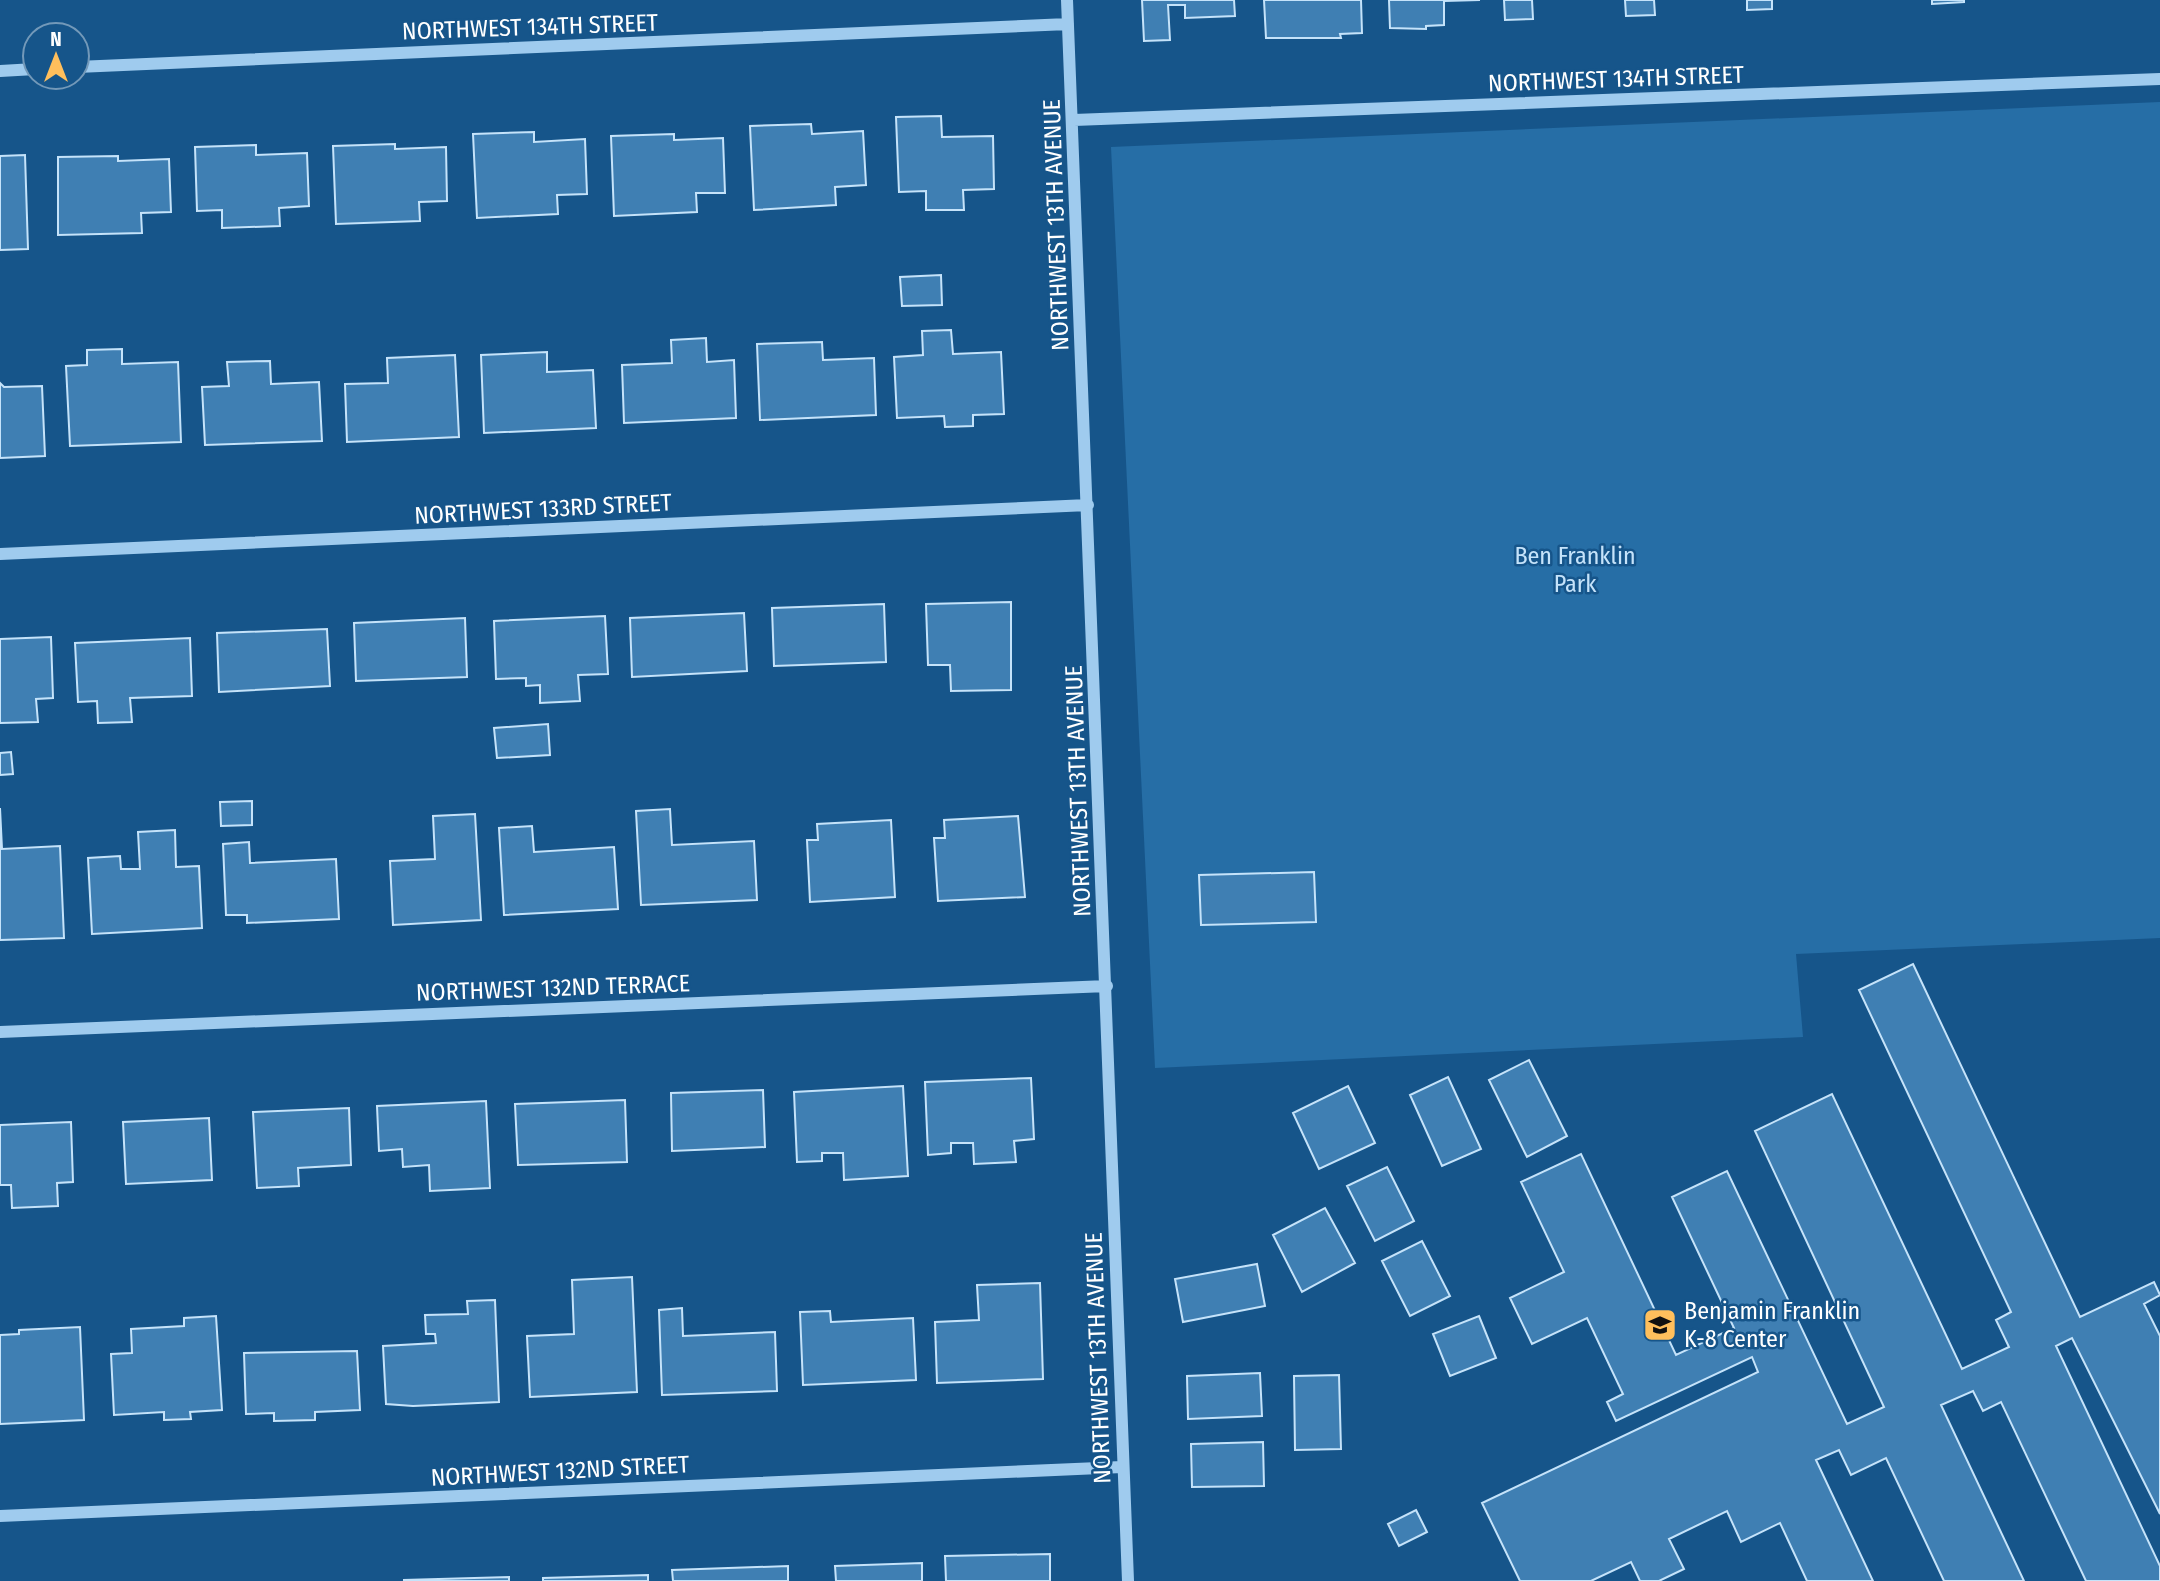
<svg xmlns="http://www.w3.org/2000/svg" width="2160" height="1581" font-family="'Fira Sans Condensed',sans-serif">
	<rect width="100%" height="100%" fill="#16558a"/>
	<path fill="#266ea6" d="M2160 102V938L1796 954 1803 1037 1155 1068 1111 147Z"/>
	<path fill="#3f7fb3" stroke="#c5e3fa" stroke-width="2" d="M1142 0H1234L1235 16 1185 18V5H1168L1170 40 1144 41Z
		M1264 0H1361L1362 33 1340 34 1341 38H1266Z
		M1389 0H1480L1444 1V25L1426 26V29L1390 28Z
		M1504 0H1532L1533 19 1505 20Z
		M1625 0H1654L1655 15 1626 16Z
		M1747 0H1772V9L1747 10Z
		M1932 0H1964V2L1932 4Z
		M941 116 942 137 993 136 994 189 963 190 964 210H926V191L899 192 896 117Z
		M811 124 812 134 863 131 866 185 835 187 836 205 754 210 750 126Z
		M534 132V142L585 139 587 194 557 195 558 214 477 218 473 134Z
		M674 134V140L723 138 725 193H696L697 212 614 216 611 136Z
		M395 144V149L446 147 447 201 419 202 420 221 336 224 333 146Z
		M256 145V155L307 153 309 206 279 208 280 226 222 228V210L197 211 195 147Z
		M25 155 28 249 0 250V156Z
		M118 156V161L169 159 171 212 141 213 142 233 58 235V157Z
		M941 275 942 305 902 306 900 277Z
		M951 330 953 354 1001 352 1004 414 973 415V426L945 427 944 416 897 418 894 357 923 355 922 331Z
		M706 338 707 362 734 360 736 418 624 423 622 365 672 363 671 340Z
		M822 342 823 360 874 358 876 415 760 420 757 344Z
		M122 349V364L178 362 181 442 70 446 66 366 87 365V350Z
		M547 352V372L593 370 596 428 484 433 481 355Z
		M455 355 459 437 347 442 345 384 388 383 387 358Z
		M270 361 271 384 319 382 322 441 205 445 202 387 229 386 227 362Z
		M0 383 4 387 42 386 45 456 0 458Z
		M1011 602V690L951 691 950 665H928L926 604Z
		M884 604 886 662 774 666 772 608Z
		M744 613 747 671 632 677 630 618Z
		M605 616 608 674 578 675 580 701 540 703V685L526 686V678L496 679 494 621Z
		M465 618 467 677 356 681 354 623Z
		M327 629 330 686 219 692 217 633Z
		M51 637 53 698 36 699 38 722 0 723V639Z
		M190 638 192 696 130 698 132 722 98 723 97 701 78 702 75 643Z
		M548 724 550 755 497 758 494 728Z
		M11 752 13 774 0 775V753Z
		M252 801V825L221 826 220 802Z
		M0 808 2 849 60 846 64 938 0 940Z
		M670 809 672 845 754 841 757 900 641 905 636 811Z
		M475 814 481 920 393 925 390 861 435 859 433 816Z
		M1018 816 1025 897 938 901 934 838H945L944 820Z
		M891 820 895 897 810 902 807 840H818L817 824Z
		M532 826 534 852 614 847 618 909 504 915 499 828Z
		M175 830 176 867 199 866 202 928 92 934 88 858 120 856 121 869H140L138 832Z
		M249 842 250 863 336 859 339 919 247 923V915H226L223 844Z
		M1314 872 1316 922 1201 925 1199 875Z
		M1913 964 2080 1317 2154 1282 2160 1295 2144 1304 2160 1336V1514L2072 1338 2056 1346 2160 1566V1581H2086L2001 1402 1983 1411 1973 1391 1941 1405 2024 1581H1944L1886 1458 1851 1475 1839 1450 1816 1460 1873 1581H1807L1780 1523 1741 1542 1727 1511 1669 1539 1684 1569 1659 1581H1640L1631 1562 1591 1581H1520L1482 1503 1758 1372 1752 1357 1616 1421 1607 1402 1623 1394 1587 1318 1532 1344 1510 1298 1564 1272 1521 1182 1581 1154 1676 1355 1734 1328 1672 1197 1727 1171 1847 1424 1884 1407 1755 1131 1832 1094 1962 1369 2009 1347 1996 1320 2011 1312 1859 990Z
		M1529 1060 1567 1136 1527 1157 1489 1080Z
		M1448 1077 1481 1149 1442 1166 1410 1095Z
		M1031 1078 1034 1139 1014 1141 1016 1162 974 1164 973 1143H951V1153L928 1155 925 1082Z
		M903 1086 908 1176 844 1180 843 1153H822V1161L797 1162 794 1092Z
		M1348 1086 1375 1143 1319 1169 1293 1113Z
		M763 1090 765 1147 672 1151 671 1093Z
		M625 1100 627 1162 518 1165 515 1104Z
		M486 1101 490 1188 430 1191 429 1165 403 1167 402 1149 379 1151 377 1106Z
		M349 1108 351 1165 298 1168 299 1186 257 1188 253 1112Z
		M209 1118 212 1180 126 1184 123 1122Z
		M71 1122 73 1182 57 1183 58 1206 12 1208 11 1185H0V1125Z
		M1387 1167 1414 1221 1375 1241 1347 1186Z
		M1325 1208 1355 1263 1302 1292 1273 1235Z
		M1422 1241 1450 1296 1410 1316 1382 1261Z
		M1257 1264 1265 1306 1183 1322 1175 1279Z
		M632 1277 637 1392 530 1397 527 1336 574 1334 572 1280Z
		M1040 1283 1043 1379 937 1383 935 1322 979 1320 977 1285Z
		M495 1300 499 1402 413 1406 386 1404 383 1346 436 1343 435 1334H426L425 1315 468 1314 467 1301Z
		M682 1308 683 1336 775 1332 777 1391 662 1395 659 1310Z
		M830 1311 831 1322 913 1318 916 1380 803 1385 800 1312Z
		M216 1316 222 1410 190 1412 191 1419 164 1420V1412L114 1415 111 1354 132 1353 131 1329 184 1326V1318Z
		M1479 1316 1496 1358 1450 1376 1433 1334Z
		M80 1327 84 1420 0 1424V1335L19 1334V1330Z
		M357 1351 360 1410 315 1412V1420L274 1421V1413L246 1414 244 1353Z
		M1260 1373 1262 1416 1188 1419 1187 1376Z
		M1339 1375 1341 1449 1295 1450 1294 1376Z
		M1263 1442 1264 1486 1192 1487 1191 1444Z
		M1416 1510 1427 1532 1399 1546 1388 1524Z
		M1050 1554V1581H946L945 1556Z
		M922 1563V1581H836L835 1566Z
		M788 1566V1581H673L672 1570Z
		M648 1575V1581H543V1578Z
		M509 1577V1581L403 1580Z"/>
	<g fill="none" stroke-linecap="round" stroke-linejoin="round">
		<path stroke="#9fcbee" stroke-width="12" d="M1067 0 1128 1581
			M77 67 1068 24
			M0 71 35 69
			M1074 120 2160 79
			M0 554 1088 505
			M0 1032 1107 986
			M0 1516 1122 1467"/>
	</g>
	<defs>
		<symbol id="school-square" viewBox="-11 -11 22 22"><rect x="-9" y="-9" width="18" height="18" rx="4" fill="#ffbf5c" stroke="#16558a"/><path d="M0-5L7-2L0 1L-7-2ZM-4 1L0 2.5L4 1V4Q0 6-4 4Z" fill="#111"/></symbol>
	</defs>
	<g fill-rule="evenodd">
		<use href="#school-square" x="1641" y="1306" width="38" height="38"/>
	</g>
	<g text-anchor="middle" stroke-width="5" stroke-linejoin="round" paint-order="stroke">
		<g font-size="24" fill="#fff" stroke="#16558a">
			<text transform="translate(530 27) rotate(-2)" y="8">NORTHWEST 134TH STREET</text>
			<text transform="translate(1616 79) rotate(-2)" y="8">NORTHWEST 134TH STREET</text>
			<text transform="translate(1056 225) rotate(-92)" y="8">NORTHWEST 13TH AVENUE</text>
			<text transform="translate(543 509) rotate(-3)" y="8">NORTHWEST 133RD STREET</text>
			<text transform="translate(1078 791) rotate(-92)" y="8">NORTHWEST 13TH AVENUE</text>
			<text transform="translate(553 988) rotate(-2)" y="8">NORTHWEST 132ND TERRACE</text>
			<text transform="translate(1098 1358) rotate(-92)" y="8">NORTHWEST 13TH AVENUE</text>
			<text transform="translate(560 1471) rotate(-3)" y="8">NORTHWEST 132ND STREET</text>
		</g>
		<g font-size="24" fill="#c5e3fa" stroke="#16558a">
			<text x="1575" y="564">Ben Franklin<tspan x="1575" dy="28">Park</tspan></text>
		</g>
		<g font-size="24" fill="#fff" stroke="#16558a" text-anchor="start">
			<text x="1684" y="1319">Benjamin Franklin<tspan x="1684" dy="28">K-8 Center</tspan></text>
		</g>
	</g>
	<g transform="translate(56 56)"><circle r="33" fill="#16558a" stroke="#7399b9" stroke-width="2"/>
	<path d="M0-5L12 26L0 18L-12 26Z" fill="#ffbf5c"/>
	<text y="-10" font-size="19" font-weight="bold" text-anchor="middle" fill="#ffffff">N</text>
	</g>
</svg>
